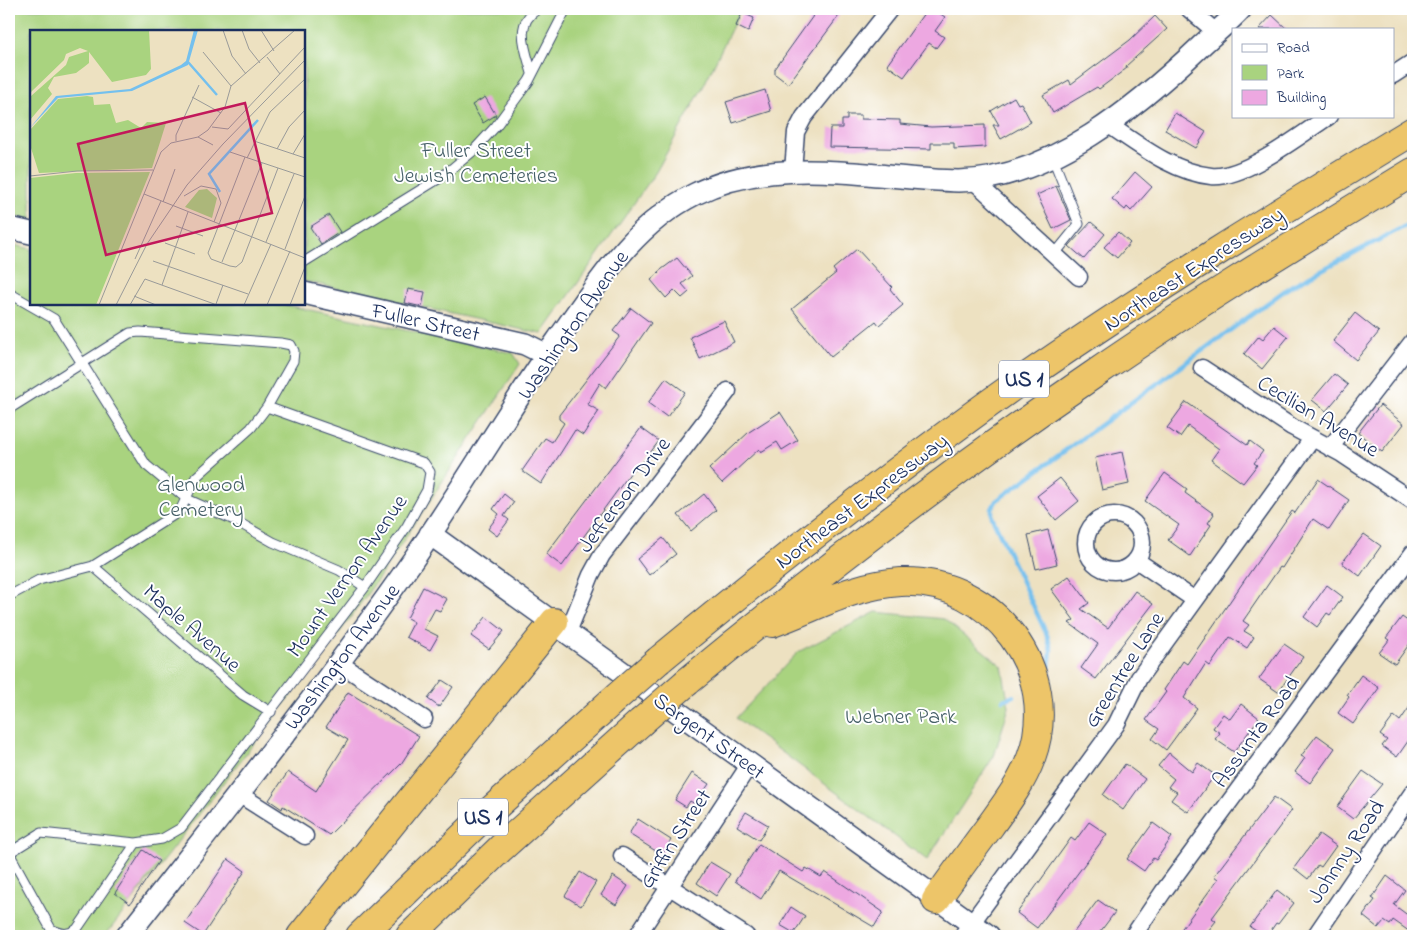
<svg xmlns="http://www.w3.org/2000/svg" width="1422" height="945" font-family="'Indie Flower',sans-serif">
	<rect width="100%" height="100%" fill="#fff"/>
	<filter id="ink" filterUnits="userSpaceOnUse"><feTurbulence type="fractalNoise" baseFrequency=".02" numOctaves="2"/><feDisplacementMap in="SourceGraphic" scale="10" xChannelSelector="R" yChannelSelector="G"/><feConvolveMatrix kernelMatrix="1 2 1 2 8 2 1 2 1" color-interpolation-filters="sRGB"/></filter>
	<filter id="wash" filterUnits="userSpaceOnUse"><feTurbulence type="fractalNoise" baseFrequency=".0096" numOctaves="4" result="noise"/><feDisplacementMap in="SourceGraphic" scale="20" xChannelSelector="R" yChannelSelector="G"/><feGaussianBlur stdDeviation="1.12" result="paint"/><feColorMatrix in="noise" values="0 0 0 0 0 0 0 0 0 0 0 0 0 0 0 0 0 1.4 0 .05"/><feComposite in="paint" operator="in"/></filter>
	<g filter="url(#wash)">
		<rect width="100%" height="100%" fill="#ede1c1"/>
		<path fill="#a9d37f" stroke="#62816e" d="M9 9H741L703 87 656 172 542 334 304 281V31H31V220L9 215Z
			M9 244 31 249V304H281L513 353 520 364 378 579 342 629 105 936H9Z
			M876 612 944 619 1002 666 1009 707 994 756 927 860 736 718 798 652Z"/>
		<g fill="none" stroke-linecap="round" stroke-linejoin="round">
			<path stroke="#74c0ee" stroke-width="4.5" d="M1049 668 1051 650 1047 635 992 517V509L996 501 1291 286 1413 222
				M1003 700 1014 696"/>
		</g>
		<g id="blocks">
			<path fill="#eda8e1" d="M803 9H844L788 84 775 74V69L813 16Z
				M927 9H933L945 17 935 31 944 37 936 48 929 43 904 77 887 65Z
				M742 13 754 18 748 32 736 26Z
				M1272 15 1287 29H1259Z
				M1155 16 1167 29 1126 66 1127 68 1099 89 1097 87 1053 113 1043 95 1069 80 1071 84 1130 40Z
				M765 90 771 111 733 123 726 102Z
				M485 97 496 115 483 123 472 105Z
				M1014 97 1018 104 1021 103 1031 122 1001 139 993 125H999L991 111Z
				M1175 113 1206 132 1196 148 1165 130Z
				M847 115H861V119L900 120V124L931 127 985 125V147L954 149V143H931V149L829 147 830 128H842V120H847Z
				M1135 172 1152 187 1131 211 1127 207 1125 210 1112 199Z
				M1056 186 1071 220 1053 229 1037 195Z
				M329 215 340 232 321 244 310 227Z
				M1091 222 1105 234 1084 259 1069 246Z
				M1118 232 1130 243 1117 258 1104 247Z
				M857 249 892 287 890 289 903 305 879 325 876 321 831 357 792 309 836 273 833 269Z
				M677 258 692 276 682 284 689 292 682 298 674 290 666 298 651 280 659 273 658 272Z
				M408 289 425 292 422 307 405 303Z
				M631 308 651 323 606 388 600 383 587 404 599 411 583 435 575 430 541 484 522 471 545 438 552 442 564 423 559 419V415L620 336 613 331Z
				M1355 313 1379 332 1356 360 1333 341Z
				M724 321 734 342 700 359 690 337Z
				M1274 326 1288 337 1262 369 1244 354 1259 336 1263 339Z
				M1334 374 1348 385 1326 411 1312 400Z
				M666 378 685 392 667 417 648 403Z
				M1186 402 1247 445 1250 441 1263 451 1254 463 1257 465 1243 483 1211 460 1219 449 1188 426 1180 437 1167 428Z
				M1380 405 1404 424 1382 452 1358 433Z
				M780 412 798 440 782 450 777 442 761 452 759 449 722 483 709 469 749 432Z
				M641 428 659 441 637 470 634 468 562 566 546 554Z
				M1122 452 1129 484 1102 490 1095 458Z
				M1165 473 1187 489 1185 493 1214 514 1208 523 1211 525 1190 556 1168 540 1179 525 1145 501Z
				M1060 478 1079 501 1056 520 1037 496Z
				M1318 479 1349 500 1329 530 1313 519 1282 568 1280 567 1243 621 1249 625 1244 631 1254 637 1247 648 1230 637 1210 666 1206 663 1184 698 1197 708 1166 750 1152 739 1159 729 1146 720 1166 692 1164 690 1183 661 1187 664 1292 511 1295 513Z
				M504 494 514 502 504 516 509 520 497 536 488 529 499 514 493 509Z
				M704 494 716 510 691 531 678 515Z
				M1048 530 1057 564 1036 569 1028 535Z
				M1364 534 1381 546 1360 576 1342 563Z
				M663 538 676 554 649 575 637 559Z
				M1069 576 1089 603 1081 609 1108 628 1135 591 1153 604 1096 679 1081 668 1098 644 1069 623 1074 620 1051 589Z
				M1327 585 1343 597 1330 615 1327 613 1317 627 1304 617Z
				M423 587 447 599 440 611 435 609 424 629 438 636 430 650 406 637 414 622 407 618Z
				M486 617 504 631 489 649 471 636Z
				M1402 617 1413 625V639L1395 664 1379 653 1389 640 1386 638Z
				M1284 644 1303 657 1278 692 1259 679Z
				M1361 675 1379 688 1353 724 1338 713 1349 697 1347 695Z
				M442 680 453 687 439 707 428 699Z
				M348 692 419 736 401 764 329 835 283 806 282 809 269 800 288 772 316 791 348 740 326 727Z
				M1413 702V734L1397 757 1382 746 1387 740 1380 735 1394 716 1400 721Z
				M1241 704 1259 718 1234 752 1215 739 1220 733 1213 728 1223 714 1230 719Z
				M1317 735 1335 748 1310 783 1295 772 1305 758 1301 756Z
				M1169 753 1192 772 1198 763 1215 775 1188 812 1171 800 1177 792 1168 787 1174 779 1158 766Z
				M1125 764 1145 779 1123 810 1103 795Z
				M1363 771 1382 784 1353 819 1337 807Z
				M692 773 709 784 695 804 690 801 686 807 675 800Z
				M1274 797 1292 810 1212 918 1216 921 1204 936H1188L1180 931 1218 879 1214 876Z
				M746 812 768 825 759 840 737 826Z
				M638 819 671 840 662 855 629 834Z
				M1089 822 1107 834 1037 928 1017 913 1071 838 1075 841Z
				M1153 823 1172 837 1156 860 1153 858 1144 871 1127 859Z
				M1319 834 1336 846 1321 867 1318 865 1308 879 1294 868Z
				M759 844 803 872 806 868 821 877 825 872 883 912 874 927 779 871 761 899 735 881Z
				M143 850 159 861 130 904 115 893Z
				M228 859 245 871 203 935 185 923Z
				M710 862 730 874 716 896 697 883Z
				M580 872 596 882 581 906 565 896Z
				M613 876 628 886 616 905 601 895Z
				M1387 876 1405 890 1394 905 1413 919V934L1393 920 1390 925 1384 921 1378 928 1363 916 1375 900 1372 898Z
				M1277 890 1294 903 1278 924 1276 923 1267 936H1264L1250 927Z
				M1098 900 1115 912 1097 936H1071Z
				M791 907 805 916 794 933 780 925Z"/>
		</g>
	</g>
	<g filter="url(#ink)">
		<use href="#blocks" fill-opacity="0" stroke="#3a4a6d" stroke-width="1"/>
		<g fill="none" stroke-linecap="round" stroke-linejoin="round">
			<defs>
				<path id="service" d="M532 73C526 51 513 23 538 9
					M1052 156 1079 224 1054 255
					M304 262 443 176 473 151 496 126 529 81 566 9
					M9 293 54 319 146 465 187 499 236 521 273 542 339 570 365 587
					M9 409 130 333 140 332 281 343 291 345 294 351 293 361 267 407 251 428 196 477 180 511 93 566 39 580 9 596
					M93 566 243 695 271 712
					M9 853 41 833 136 843 162 839 181 828 365 587 407 526 427 490 430 472 424 463 267 407
					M9 853 51 929C61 934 68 936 77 929L136 843"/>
				<path id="minor" d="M1189 9 1216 32
					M1393 75 1413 62
					M1109 125C1139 145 1173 172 1211 176 1243 180 1302 134 1329 116
					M793 171 796 132 804 117 890 9
					M974 181 1079 277
					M1202 368 1292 427 1342 454 1413 501
					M1330 448 1413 341
					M1086 543a28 28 0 1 1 56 0a28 28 0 1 1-56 0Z
					M1136 560 1195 600
					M568 632 591 575 602 555 728 391
					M339 663 424 719
					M237 793 305 836
					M622 856 746 936
					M637 936 750 764
					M962 936 1116 725 1139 678 1312 439
					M1133 936 1163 892 1413 553
					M1315 936 1413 792"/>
				<path id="tertiary" d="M9 228 31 233
					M304 293 525 344 547 355
					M430 534 989 936
					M127 936C224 812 323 689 413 560 463 488 506 413 556 342 597 285 631 226 695 194 777 153 872 179 958 181 1050 180 1139 105 1202 45 1215 33 1229 22 1241 9"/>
				<path id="motorway" d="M772 623C817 607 852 585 901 582 993 578 1063 672 1031 758 1022 783 1005 805 990 826 972 850 954 875 936 900
					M659 660C777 563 897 468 1022 380 1149 292 1281 211 1413 131
					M687 682C818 574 952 471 1093 375 1197 303 1305 238 1413 172
					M301 936 554 622
					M360 936 477 823 610 703
					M410 936 501 848 641 722"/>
			</defs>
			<use href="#service" stroke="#3a4a6d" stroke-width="11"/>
			<use href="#minor" stroke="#3a4a6d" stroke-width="19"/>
			<use href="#tertiary" stroke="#3a4a6d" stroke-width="24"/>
			<use href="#motorway" stroke="#3a4a6d" stroke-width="30"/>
			<use href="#service" stroke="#fff" stroke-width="9"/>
			<use href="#minor" stroke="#fff" stroke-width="16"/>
			<use href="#tertiary" stroke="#fff" stroke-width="21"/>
			<use href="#motorway" stroke="#edc569" stroke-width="28"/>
			<defs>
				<path id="motorway-bridge" d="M610 703 659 660
					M641 722 687 682"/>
			</defs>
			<use href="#motorway-bridge" stroke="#3a4a6d" stroke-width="30" stroke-linecap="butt"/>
			<use href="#motorway-bridge" stroke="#edc569" stroke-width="28"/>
		</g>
	</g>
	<g text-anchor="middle" stroke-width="4" stroke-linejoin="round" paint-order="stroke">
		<g fill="#fff" stroke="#5f6d8e" stroke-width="1">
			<rect x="999" y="360.5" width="50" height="37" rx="4"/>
			<rect x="458" y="798.5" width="50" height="37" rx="4"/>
		</g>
		<g font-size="21" font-weight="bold" fill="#1b2f5e">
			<text x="1024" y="386">US 1</text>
			<text x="483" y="824">US 1</text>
		</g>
		<g font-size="22" fill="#466068" stroke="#fff">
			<text x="476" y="157">Fuller Street<tspan x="476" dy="25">Jewish Cemeteries</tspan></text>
			<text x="201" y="491">Glenwood<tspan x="201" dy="25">Cemetery</tspan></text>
			<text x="901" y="723">Webner Park</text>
		</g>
		<g font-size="22" fill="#1b2f5e" stroke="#fff">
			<text transform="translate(1193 268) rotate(-33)" y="8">Northeast Expressway</text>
			<text transform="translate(426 321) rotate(13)" y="8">Fuller Street</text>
			<text transform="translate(572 324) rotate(-55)" y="8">Washington Avenue</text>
			<text transform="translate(1319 415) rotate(31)" y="8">Cecilian Avenue</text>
			<text transform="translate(623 494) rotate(-53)" y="8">Jefferson Drive</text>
			<text transform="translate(861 500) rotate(-37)" y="8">Northeast Expressway</text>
			<text transform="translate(346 575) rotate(-55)" y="8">Mount Vernon Avenue</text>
			<text transform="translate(193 627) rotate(41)" y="8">Maple Avenue</text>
			<text transform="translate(341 656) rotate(-53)" y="8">Washington Avenue</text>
			<text transform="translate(1123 669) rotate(-58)" y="8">Greentree Lane</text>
			<text transform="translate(1255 731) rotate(-54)" y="8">Assunta Road</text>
			<text transform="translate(710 735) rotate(36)" y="8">Sargent Street</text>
			<text transform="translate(674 838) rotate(-57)" y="8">Griffin Street</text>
			<text transform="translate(1345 851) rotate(-56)" y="8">Johnny Road</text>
		</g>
	</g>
	<g transform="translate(30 30)">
		<rect width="275" height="275" fill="#ede1c1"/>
		<path d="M0 0H119L121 39 116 45 82 52 59 22V33L54 37 46 43 24 47 18 58 22 64 0 90 1 66 36 35 39 27 58 21 50 18 36 24 34 30 0 63ZM57 66 63 67 64 75 80 74 86 93 98 90 111 98 117 92 136 93 122 138 9 143 0 115V100L28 69ZM120 142 66 275H0V148L46 143ZM177 159 187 168 182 188 155 177 169 160Z" fill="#a9d37f"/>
		<path d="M164 0H168L158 35 102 61 28 68 0 98 26 66 100 59 151 35 156 31Z" fill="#74c0ee"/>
		<path fill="none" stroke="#74c0ee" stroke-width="2.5" d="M158 32 187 65M190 162 179 144 228 90"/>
		<path fill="none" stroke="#999a99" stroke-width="1" d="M193 0 202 26 216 44M212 0 219 19 230 33M231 0 244 21M173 22 201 56M237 27 250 44M162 67 191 83M182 97 198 99 275 17M168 107 183 115M146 111V105L169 55M224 111 275 128M247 119 259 97 275 80M200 122 275 147M263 124 275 104M215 127 178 223 181 229 200 236 206 237 212 232 248 138M217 128 240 82 275 49M0 146 47 141 123 140M114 164 275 228M154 166 171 156 186 159 191 173 184 192M133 172 145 139M146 196 173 206M236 212 264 144M135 213 165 224M255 219 275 166M105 229 131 171M123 231 218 264M192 232 232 133M132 255 158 182M104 266 126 275M186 274 193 255M69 275 131 122 141 113 168 107 178 100 195 77 201 56 265 0M86 275 117 214 157 155 193 114 275 30M100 275 115 249 187 275M214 275 241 214M237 275 260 221M260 275 275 237"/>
		<path fill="#c2185b" fill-opacity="0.15" stroke="#c2185b" stroke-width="2.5" d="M215 73 242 183 76 225 48 114Z"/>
		<rect width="275" height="275" fill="none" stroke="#1b2f5e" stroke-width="2.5"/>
	</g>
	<rect width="1422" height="945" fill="none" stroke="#fff" stroke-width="30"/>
	<rect x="1232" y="28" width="162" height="90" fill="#ffffff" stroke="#a4acbf"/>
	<rect x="1242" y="44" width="25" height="8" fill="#ffffff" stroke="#a4acbf"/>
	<text x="1277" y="52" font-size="15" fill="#1b2f5e">Road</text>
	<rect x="1242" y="65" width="25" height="15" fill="#a9d37f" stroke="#a4acbf"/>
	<text x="1277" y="78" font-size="15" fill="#1b2f5e">Park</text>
	<rect x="1242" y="90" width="25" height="15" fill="#eda8e1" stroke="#a4acbf"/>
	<text x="1277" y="102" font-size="15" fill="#1b2f5e">Building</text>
</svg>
